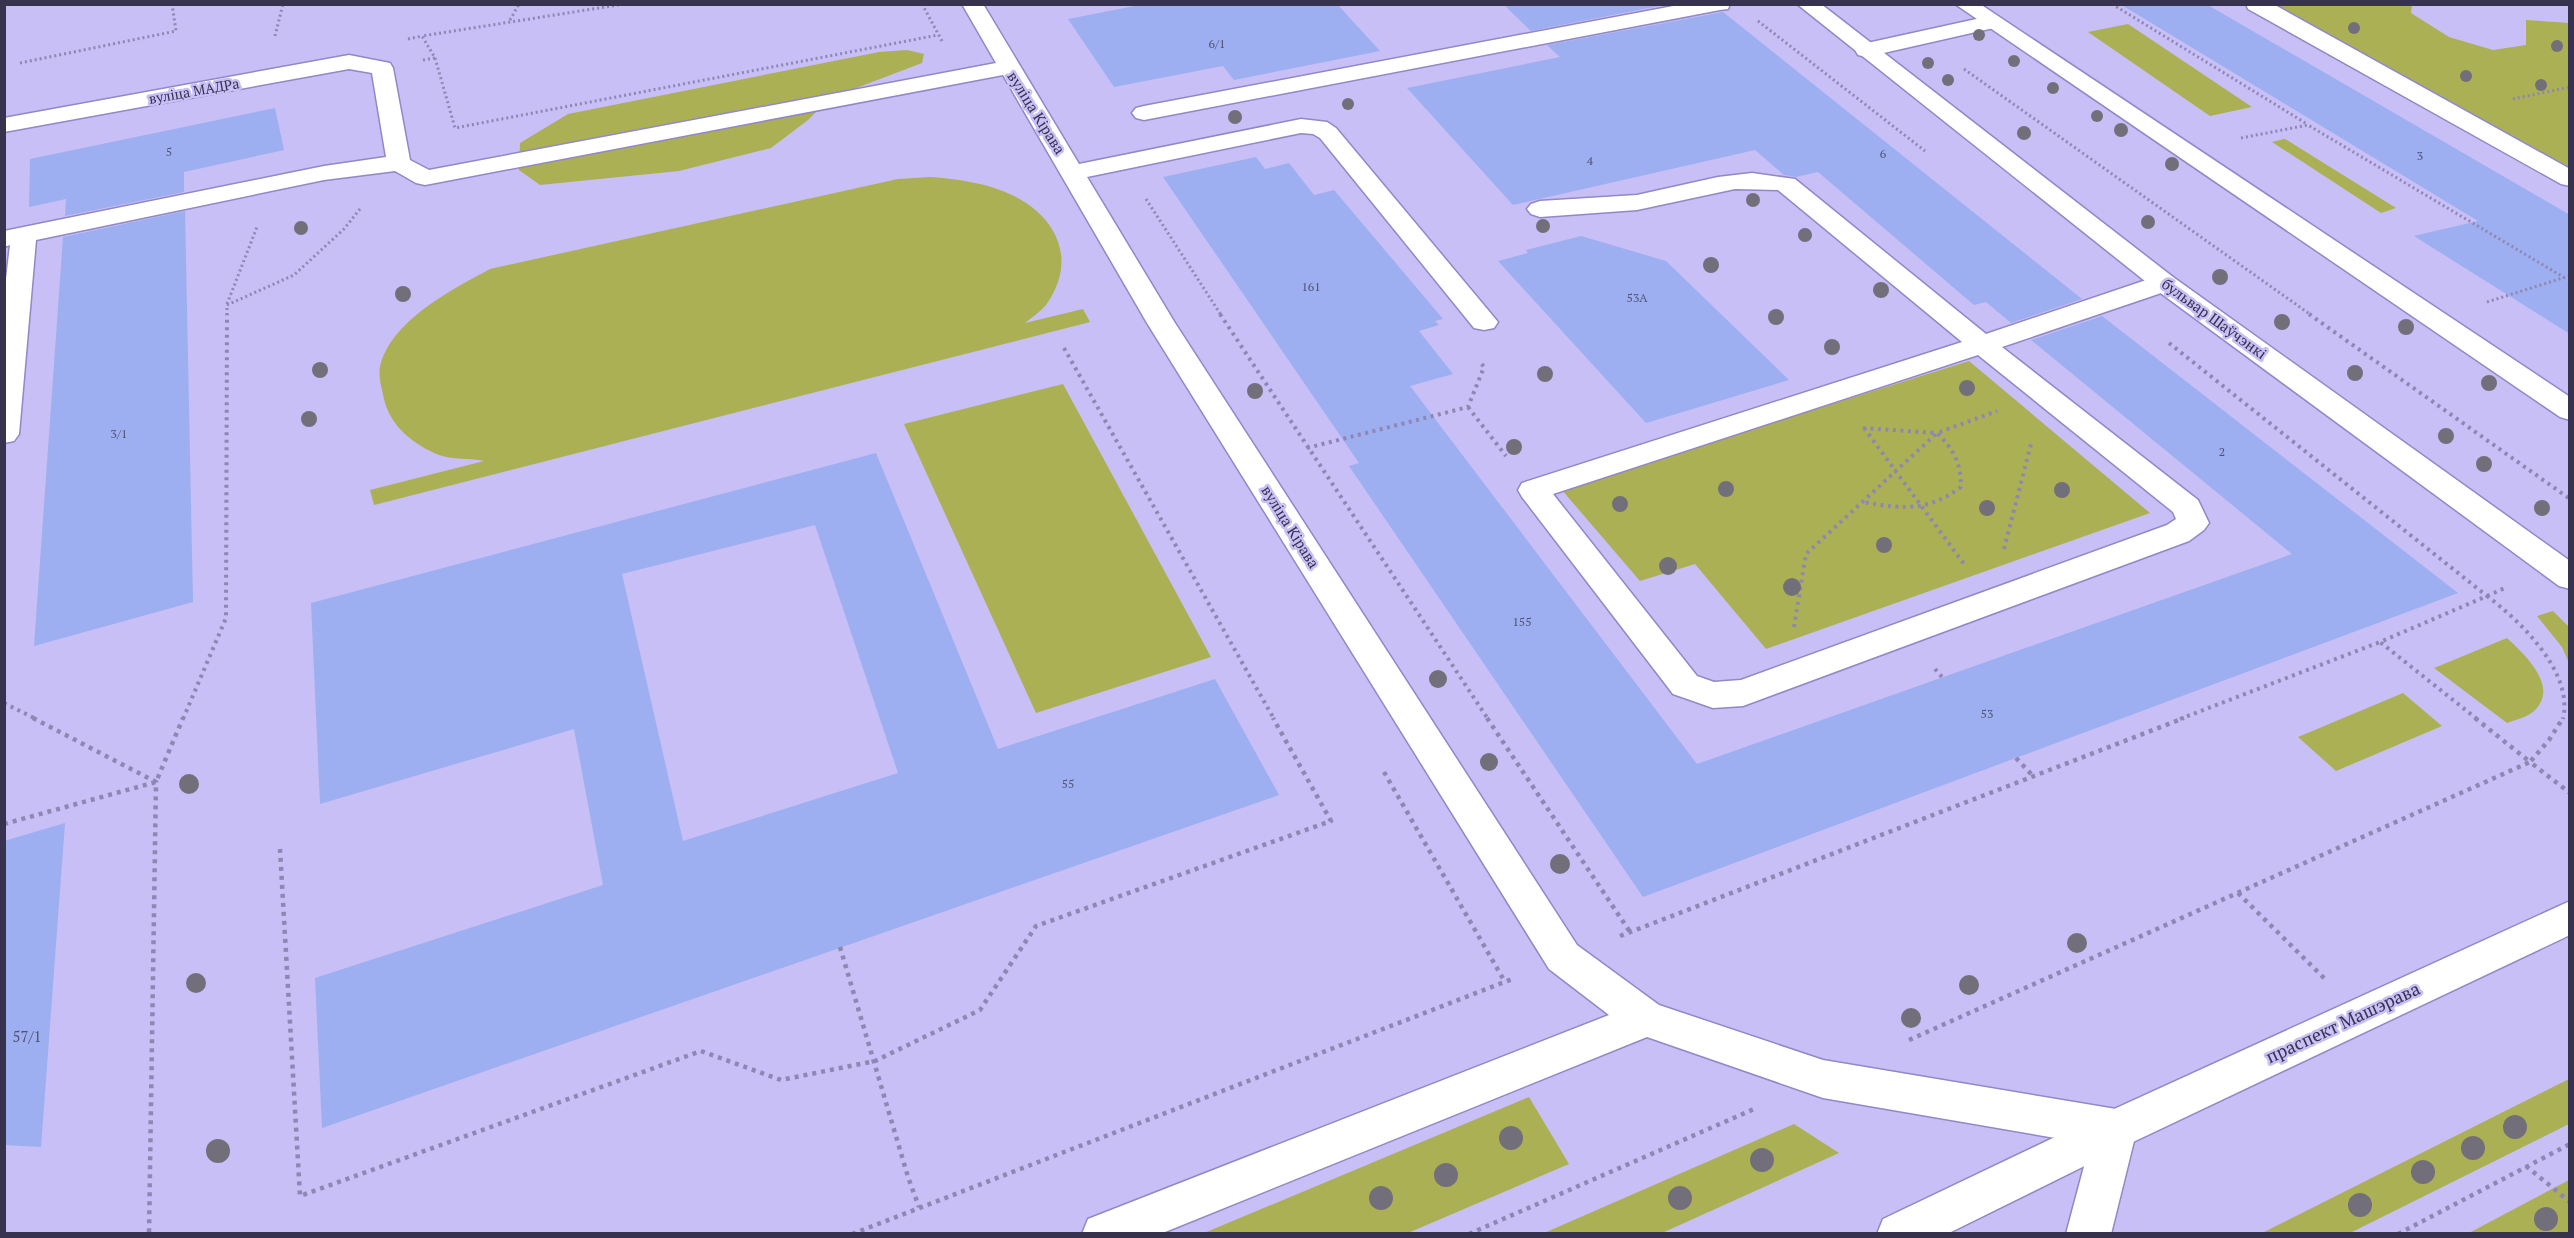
<svg xmlns="http://www.w3.org/2000/svg" width="2574" height="1238" font-family="'PT Serif',serif">
	<rect width="100%" height="100%" fill="#c7bff5"/>
	<path fill="#acb054" d="M2277 5H2412L2411 13 2449 37 2493 50 2526 45V20L2569 23V167Z
		M2128 24 2252 107 2210 116 2088 32Z
		M907 50 924 54 922 63 830 98 808 120 771 148 679 171 540 185 519 170 520 143 568 114 879 52Z
		M2284 139H2285L2396 208 2381 213 2272 142Z
		M930 177C958 179 988 183 1014 196 1059 219 1077 262 1046 305 1040 312 1032 317 1025 323L1083 309 1090 322 374 505 370 490 484 461C471 458 453 460 439 455 414 445 390 426 384 399 382 389 378 376 380 367 390 321 453 289 490 269L898 179Z
		M1969 361 2150 513 1766 649 1695 564 1640 581 1561 489Z
		M1063 384 1211 657 1036 713 904 424Z
		M2553 611 2569 627V663L2562 647 2537 616Z
		M2507 638C2522 652 2555 682 2539 705 2533 716 2518 719 2507 723L2434 668Z
		M2403 693 2442 726 2336 771 2298 737Z
		M2569 1079V1124L2350 1233H2262Z
		M1529 1097 1569 1164 1408 1233H1204Z
		M1794 1124 1839 1153 1662 1233H1544Z
		M2569 1180V1233H2469Z"/>
	<path fill="#9daff0" fill-rule="evenodd" d="M1145 4H1337L1380 51 1234 80 1223 66 1114 87 1068 19Z
		M1503 4H1669L1531 31Z
		M2120 4H2206L2570 215V334L2414 236 2478 221Z
		M1723 12 2082 299 2011 323 1986 302 1974 305 1818 172 1796 177 1784 175 1755 150 1513 205 1407 88 1560 57 1547 45Z
		M275 108 284 150 184 172V192L65 216 66 199 29 207 30 159Z
		M1256 157 1265 169 1289 163 1314 195 1334 190 1443 319 1435 321 1439 325 1419 331 1453 374 1410 386 1697 764 2292 554 2031 340 2102 316 2458 593 1643 897 1349 466 1359 463 1163 177Z
		M185 211 193 602 34 646 63 237Z
		M1581 236 1666 261 1789 380 1646 423 1498 261 1528 253 1526 250Z
		M876 453 998 749 1215 679 1279 795 322 1128 315 978 603 885 574 729 320 804 311 603ZM815 525 898 773 683 841 622 574Z
		M65 823 41 1147 4 1145V841Z"/>
	<g fill="none" stroke-linecap="round" stroke-linejoin="round">
		<defs>
			<path id="minor" d="M962 4H983L1079 164 1301 119 1327 122 1336 128 1498 322 1494 328 1484 330 1474 328 1320 138 1313 134 1301 133 1087 177 1175 323 1577 945 1659 1005 1823 1060 2116 1109 2131 1115 2137 1129 2111 1234H2066L2090 1144 1823 1098 1647 1037 1160 1234H1082L1088 1219 1609 1015 1549 969 1147 323 1003 75 425 185 416 183 395 171 324 180 36 240 19 434 14 441 4 443V296L10 245 4 247V231L324 166 386 157 372 73 349 69 4 132V118L349 55 390 63 393 68 410 160 429 170 996 63Z
				M1684 4H1730L1728 9 1720 10 1144 120 1136 118 1132 113 1136 108 1144 106Z
				M2246 4H2273L2570 169V186L2561 184 2248 9Z
				M1990 16 1998 17 2001 22 1998 27 1866 57 1858 55 1855 50 1858 45Z
				M1752 173 1795 179 1986 334 2155 277 2164 275 2173 277 2177 283 2173 289 2002 347 2198 500 2209 523 2204 530 2189 541 1743 706 1713 708 1673 694 1522 497 1518 490 1522 483 1962 342 1778 190 1735 189 1637 210 1540 217 1531 214 1527 209 1531 204 1540 201 1637 195 1718 177ZM1978 355 2173 512 2176 519 2167 525 1741 680 1714 682 1697 676 1553 494Z"/>
			<path id="major" d="M1797 4H1821L2173 277 2570 561V589L2559 586 2155 289Z
				M1955 4H1980L2570 397V420L2560 417Z
				M2570 901V935L2131 1143 1947 1234H1877L1883 1219 2101 1115Z"/>
		</defs>
		<use href="#minor" stroke="#9287c7" stroke-width="3"/>
		<use href="#major" stroke="#9287c7" stroke-width="3"/>
		<path stroke="#8e87b3" stroke-width="3" stroke-dasharray="2 3" stroke-linecap="butt" d="M922 4 942 41
			M2112 4 2307 124
			M510 20 519 4
			M1758 21 1925 151
			M275 36 283 4
			M408 39 422 36
			M435 58 455 128 938 35
			M423 60 435 58 422 36 624 4
			M20 63 176 31 172 4
			M1964 69 2311 315
			M2513 99 2570 87
			M2241 138 2308 125 2565 278
			M1146 199 1221 315
			M2487 302 2569 276
			M227 304 257 227
			M227 315V305L294 275 344 229 360 209"/>
		<path stroke="#8e87b3" stroke-width="4" stroke-dasharray="3 4.5" stroke-linecap="butt" d="M1220 314 1488 719
			M2309 314 2570 499
			M2169 343 2487 596
			M1064 348 1274 719
			M1468 407 1506 456
			M1863 428 1937 433C1954 450 1961 463 1961 487 1928 512 1902 509 1863 502
			M1864 428 1964 564
			M1307 448 1468 407 1484 367 1481 363
			M2004 549 2032 440
			M2487 596C2520 621 2574 672 2563 719
			M2487 596 2505 588
			M1794 627 1806 554 1937 433 1997 411
			M1935 669 1942 677
			M4 703 36 719
			M183 719 226 618 227 314
			M2180 719 2380 642
			M2477 719 2380 642 2487 596"/>
		<path stroke="#8e87b3" stroke-width="4.5" stroke-dasharray="4 5" stroke-linecap="butt" d="M33 718 156 782 149 1234
			M1487 718 1630 932
			M2475 718 2530 762 2549 740 2563 718
			M2016 758 2033 776
			M1384 772 1505 982
			M4 824 156 782 183 718
			M280 849 300 1196 701 1051 781 1080 875 1061 980 1010 1036 926 1331 821 1273 718
			M2238 893 2325 979
			M1620 936 2184 718
			M840 947 908 1177 919 1207
			M1909 1040 2530 762 2570 793
			M2526 1166 2570 1202
			M852 1234 1515 978
			M1469 1234 1754 1109
			M2398 1234 2570 1144"/>
		<use href="#minor" fill="#fff" fill-rule="evenodd"/>
		<use href="#major" fill="#fff" fill-rule="evenodd"/>
	</g>
	<g fill="#726f7b">
		<circle cx="2354" cy="28" r="6"/>
		<circle cx="1979" cy="35" r="6"/>
		<circle cx="2557" cy="46" r="6"/>
		<circle cx="2014" cy="61" r="6"/>
		<circle cx="1928" cy="63" r="6"/>
		<circle cx="2466" cy="76" r="6"/>
		<circle cx="1948" cy="80" r="6"/>
		<circle cx="2541" cy="85" r="6"/>
		<circle cx="2053" cy="88" r="6"/>
		<circle cx="1348" cy="104" r="6"/>
		<circle cx="2097" cy="116" r="6"/>
		<circle cx="1235" cy="117" r="7"/>
		<circle cx="2121" cy="130" r="7"/>
		<circle cx="2024" cy="133" r="7"/>
		<circle cx="2172" cy="164" r="7"/>
		<circle cx="1753" cy="200" r="7"/>
		<circle cx="2148" cy="222" r="7"/>
		<circle cx="1543" cy="226" r="7"/>
		<circle cx="301" cy="228" r="7"/>
		<circle cx="1805" cy="235" r="7"/>
		<circle cx="1711" cy="265" r="8"/>
		<circle cx="2220" cy="277" r="8"/>
		<circle cx="1881" cy="290" r="8"/>
		<circle cx="403" cy="294" r="8"/>
		<circle cx="1776" cy="317" r="8"/>
		<circle cx="2282" cy="322" r="8"/>
		<circle cx="2406" cy="327" r="8"/>
		<circle cx="1832" cy="347" r="8"/>
		<circle cx="320" cy="370" r="8"/>
		<circle cx="2355" cy="373" r="8"/>
		<circle cx="1545" cy="374" r="8"/>
		<circle cx="2489" cy="383" r="8"/>
		<circle cx="1967" cy="388" r="8"/>
		<circle cx="1255" cy="391" r="8"/>
		<circle cx="309" cy="419" r="8"/>
		<circle cx="2446" cy="436" r="8"/>
		<circle cx="1514" cy="447" r="8"/>
		<circle cx="2484" cy="464" r="8"/>
		<circle cx="1726" cy="489" r="8"/>
		<circle cx="2062" cy="490" r="8"/>
		<circle cx="1620" cy="504" r="8"/>
		<circle cx="1987" cy="508" r="8"/>
		<circle cx="2542" cy="508" r="8"/>
		<circle cx="1884" cy="545" r="8"/>
		<circle cx="1668" cy="566" r="9"/>
		<circle cx="1792" cy="587" r="9"/>
		<circle cx="1438" cy="679" r="9"/>
		<circle cx="1489" cy="762" r="9"/>
		<circle cx="189" cy="784" r="10"/>
		<circle cx="1560" cy="864" r="10"/>
		<circle cx="2077" cy="943" r="10"/>
		<circle cx="196" cy="983" r="10"/>
		<circle cx="1969" cy="985" r="10"/>
		<circle cx="1911" cy="1018" r="10"/>
		<circle cx="2515" cy="1127" r="12"/>
		<circle cx="1511" cy="1138" r="12"/>
		<circle cx="2473" cy="1148" r="12"/>
		<circle cx="218" cy="1151" r="12"/>
		<circle cx="1762" cy="1160" r="12"/>
		<circle cx="2423" cy="1172" r="12"/>
		<circle cx="1446" cy="1175" r="12"/>
		<circle cx="1381" cy="1198" r="12"/>
		<circle cx="1680" cy="1198" r="12"/>
		<circle cx="2360" cy="1205" r="12"/>
		<circle cx="2546" cy="1219" r="12"/>
	</g>
	<g text-anchor="middle" stroke-width="5" stroke-linejoin="round" paint-order="stroke">
		<g font-size="12" fill="#505176">
			<text x="1217" y="48">6/1</text>
			<text x="169" y="156">5</text>
			<text x="1883" y="158">6</text>
			<text x="2420" y="160">3</text>
			<text x="1590" y="165">4</text>
			<text x="1311" y="291">161</text>
			<text x="1637" y="302">53А</text>
			<text x="119" y="438">3/1</text>
			<text x="2222" y="456">2</text>
			<text x="1522" y="626">155</text>
			<text x="1987" y="718">53</text>
			<text x="1068" y="788">55</text>
		</g>
		<g font-size="14" fill="#37324e" stroke="#c7bff5">
			<text transform="translate(194 91) rotate(-10)" y="5">вуліца МАДРа</text>
		</g>
		<g font-size="15" fill="#37324e" stroke="#c7bff5">
			<text transform="translate(1036 113) rotate(58)" y="5">вуліца Кірава</text>
			<text transform="translate(2214 319) rotate(36)" y="5">бульвар Шаўчэнкі</text>
			<text transform="translate(1290 527) rotate(58)" y="5">вуліца Кірава</text>
		</g>
		<g font-size="15" fill="#505176">
			<text x="27" y="1042">57/1</text>
		</g>
		<g font-size="18" fill="#37324e" stroke="#c7bff5">
			<text transform="translate(2343 1023) rotate(-25)" y="6">праспект Машэрава</text>
		</g>
	</g>
	<rect width="2574" height="1238" fill="none" stroke="#37324e" stroke-width="12"/>
</svg>
